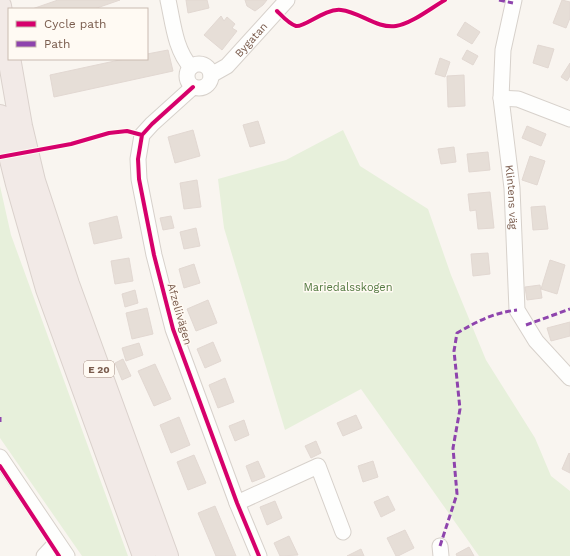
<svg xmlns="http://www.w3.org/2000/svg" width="570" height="556" font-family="'Work Sans',sans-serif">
	<rect width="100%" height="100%" fill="#f9f5f0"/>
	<path fill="#e7f0db" d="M343 130 360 166 428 209 451 275 486 360 535 438 551 476 570 491V556H479L361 389 285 430 224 228 218 179 286 160Z
		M0 186 11 235 128 556H82L0 438Z"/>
	<path fill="#e6ded7" stroke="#e2d8d2" d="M58 0H120L94 9H32Z
		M186 0H207L209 8 188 13Z
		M245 0H267L263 5 255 11 247 6Z
		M562 0 570 2V18L566 28 553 23Z
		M221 16 224 21 227 17 235 24 232 28 237 31 222 50 204 35Z
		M465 22 480 32 472 44 457 35Z
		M538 45 554 49 548 68 533 63Z
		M168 50 173 71 54 97 50 75 124 59H147V54Z
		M467 50 478 56 473 65 462 59Z
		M440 58 450 62 445 77 435 74Z
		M570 63V76L567 81 561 77Z
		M464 75 465 106 448 107 447 76Z
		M258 121 265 143 250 147 243 125Z
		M527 126 546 134 541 146 522 138Z
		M193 130 200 156 175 163 168 137Z
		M454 147 456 162 441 164 438 149Z
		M488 152 490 170 469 172 467 154Z
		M530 156 545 161 537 185 522 180Z
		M197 180 201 207 184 209 180 183Z
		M490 192 494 228 478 229 476 210 470 211 468 194Z
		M545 206 548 229 533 230 531 207Z
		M117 216 122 238 94 244 89 223Z
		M171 216 174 228 163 230 160 218Z
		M196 228 200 246 184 249 180 232Z
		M488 253 490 274 473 276 471 254Z
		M129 258 133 281 115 284 111 261Z
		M550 260 565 265 557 294 541 289Z
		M194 264 200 283 184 288 179 269Z
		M540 285 542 298 527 300 525 287Z
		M135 290 138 303 125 307 122 294Z
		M208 300 217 323 196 331 187 309Z
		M147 308 153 334 132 339 126 313Z
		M570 322V336L551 341 547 328Z
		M213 342 221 361 205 368 197 349Z
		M139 343 143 355 126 361 122 348Z
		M123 359 131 376 122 380 115 363Z
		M155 364 171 399 154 406 138 371Z
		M225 378 234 402 218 408 209 385Z
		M356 415 362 428 343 436 337 423Z
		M179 417 190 445 171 453 160 425Z
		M244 420 249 435 235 441 229 426Z
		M316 441 321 453 311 458 305 446Z
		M569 453 570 454V473L562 469Z
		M194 455 206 483 188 490 177 462Z
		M258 461 265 477 252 482 246 466Z
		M373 461 378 477 363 482 358 466Z
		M388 496 395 510 381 517 374 502Z
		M275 501 282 518 267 525 260 507Z
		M215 506 236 556H216L198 513Z
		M405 530 414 548 398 556H396L387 538Z
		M289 536 298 555 280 556 274 543Z
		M469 547 474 556H457L456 554Z
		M361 549 364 556H347Z"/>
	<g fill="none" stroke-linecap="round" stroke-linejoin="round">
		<defs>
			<g id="minor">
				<path d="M168 0C173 22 175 50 191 67"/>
				<path id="s1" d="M514 0 503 50 501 98 512 188 517 310 536 341 570 378"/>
				<circle cx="199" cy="76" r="12"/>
				<path id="s2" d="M211 75 227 66 287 0"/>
				<path d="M193 87 152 124 142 135 138 159 139 179 154 255 173 329 237 503 259 556"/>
				<path d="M501 98 518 99 570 119"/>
				<path d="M0 457 67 556"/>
				<path d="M237 503 318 466 343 532"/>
				<path d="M440 546 441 556"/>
				<path d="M44 556 57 542"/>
			</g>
			<path id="highway" d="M0 6 21 126 34 181 68 284 167 556
				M0 116 17 184 47 289 144 556"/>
		</defs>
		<use href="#minor" stroke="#d7d1cb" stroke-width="17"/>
		<use href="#highway" stroke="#dad1cc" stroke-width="24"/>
		<use href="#minor" stroke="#fefefd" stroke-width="15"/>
		<use href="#highway" stroke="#f2eae7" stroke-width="22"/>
		<path stroke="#8e44ad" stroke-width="3" stroke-dasharray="6 3" stroke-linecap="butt" d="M499 0 513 3
			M526 325 570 309
			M0 417V422
			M440 546 457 494 453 448 460 409 454 351 457 333C478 321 493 313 517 310"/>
		<defs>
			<path id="cycleway" d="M277 11C282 16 289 24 296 26 304 28 325 8 341 10 360 12 377 29 396 26 411 24 431 8 445 0
				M193 87 152 124 142 135 138 159 139 179 154 255 173 329 237 503 259 556
				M0 157 71 144 109 133 127 131 142 135
				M0 466 59 556"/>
		</defs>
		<use href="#cycleway" stroke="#fffaf3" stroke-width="6"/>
		<use href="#cycleway" stroke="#d6006c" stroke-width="4"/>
	</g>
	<g text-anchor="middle" stroke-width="3" stroke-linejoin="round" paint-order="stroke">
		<rect fill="#fffaf3" stroke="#a28b7f" stroke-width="1" x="84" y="361" width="30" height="16" rx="3"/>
		<g font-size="10" font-weight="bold" fill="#7a5c4d">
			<text x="99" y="373">E 20</text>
		</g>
		<g font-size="11" fill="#7a5c4d" stroke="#fffaf3">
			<text dy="4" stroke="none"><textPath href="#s2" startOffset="54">Bygatan</textPath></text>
			<text dy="4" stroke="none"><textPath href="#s1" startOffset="199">Klintens väg</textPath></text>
			<text transform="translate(180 314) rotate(74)" y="4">Afzeliivägen</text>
		</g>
		<g font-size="11" fill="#537a41" stroke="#fffaf3">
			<text x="348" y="291">Mariedalsskogen</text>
		</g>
	</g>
	<rect x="8" y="8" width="140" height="52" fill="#fffaf3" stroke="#cabbb1"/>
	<rect x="16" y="21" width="20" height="6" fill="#d6006c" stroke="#cabbb1"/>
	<text x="44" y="28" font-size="12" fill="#7a5c4d">Cycle path</text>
	<rect x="16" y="41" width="20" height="6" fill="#8e44ad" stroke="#cabbb1"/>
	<text x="44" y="48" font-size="12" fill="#7a5c4d">Path</text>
</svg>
